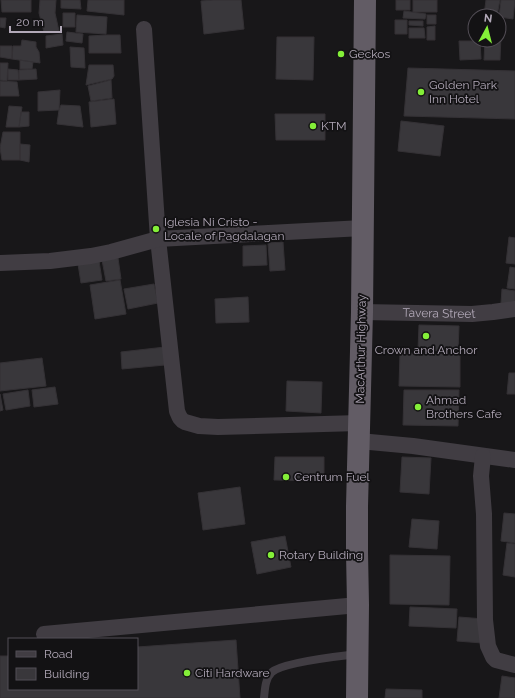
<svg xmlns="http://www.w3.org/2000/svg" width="515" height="698" font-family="Raleway,sans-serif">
	<rect width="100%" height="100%" fill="#181719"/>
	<path fill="#39373b" stroke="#343135" d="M1 0H31V12H2Z
		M40 0H56L55 13 59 31 44 32 39 13Z
		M61 0H80L81 9 61 8Z
		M88 0H124V15L87 11Z
		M213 0H241L244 29 204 34 201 1Z
		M396 0H410V10H396Z
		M413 0H437V12H413Z
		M486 0H500L497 16 484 15Z
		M501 0H515L513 19 499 17Z
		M404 11 426 14 425 19 403 18Z
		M63 13H75V27H63Z
		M77 15 107 17 106 34 76 32Z
		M427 15H436V24H427Z
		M0 18H6L5 28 0 27Z
		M395 20H407V34H395Z
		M409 21H423V26L409 25Z
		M435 26V40H427V27Z
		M409 28H424L425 38H409Z
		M67 32 83 34 82 43 66 41Z
		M62 34 63 45 46 48V36Z
		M106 35H120L121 53H89V36Z
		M499 35H501L500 60H484L485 40H499Z
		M277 37H314L313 80 276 79Z
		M22 40 36 42V47L39 52 40 63 12 59 13 46H21Z
		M459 41H480L481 59 460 60Z
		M0 46H12V59L0 57Z
		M70 47 84 48 85 68 71 67Z
		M20 60 33 62 32 69H20Z
		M0 63H8L7 81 0 80Z
		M89 65H113L114 76 112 79 86 85Z
		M408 68 515 71V119L404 116Z
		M8 69 18 70 19 80H8Z
		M36 69 37 79 19 80V70Z
		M111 80 112 98 91 101 88 86Z
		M0 81 17 82 19 96H0Z
		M60 90 59 110 38 111V92Z
		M114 99 116 124 91 127 89 102Z
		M61 105 80 106 83 127 57 124 59 110Z
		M9 106 22 107 19 127H6Z
		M21 112H29V126L19 127Z
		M275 114H325V140H276Z
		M401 121 444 126 440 156 398 151Z
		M3 132H20V160H2L0 148Z
		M20 144 30 145 29 162 20 160Z
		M509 237 515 238V264L506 263Z
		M283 242 285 270 270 271 268 243Z
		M266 245 267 265 243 266V246Z
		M118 258 121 279 106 281 102 260Z
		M99 261 102 280 81 283 78 264Z
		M510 267 515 268V289L507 288Z
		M120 280 126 314 95 319 90 285Z
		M154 284 158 303 128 309 124 289Z
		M502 289 515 291V304L501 303Z
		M248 297 249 322 216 323 215 299Z
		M419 325 459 326 458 351 418 350Z
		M165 347V365L122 369 121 352Z
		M400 353 460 354V387L399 386Z
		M42 358 46 386 0 391V363Z
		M509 373H515V394H507Z
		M287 381 322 382 321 413 286 411Z
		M55 387 58 404 34 407 32 390Z
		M28 390 30 406 6 410 3 394Z
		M404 390H459L458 426 403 425Z
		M0 394 3 410 0 411Z
		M275 457H324V481L274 480Z
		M402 457 431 458 429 494 400 492Z
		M240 487 245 524 203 530 198 493Z
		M504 513 515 514V543L501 541Z
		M412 519 439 521 437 549 409 547Z
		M285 536 291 567 257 574 251 542Z
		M507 543 515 544V577L503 575Z
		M390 555 450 556 449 605 390 604Z
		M410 607 457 609 456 628 409 626Z
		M459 617 484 619 482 643 457 641Z
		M236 640 240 698H0V656H9V689H137V647Z
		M502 676 515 678V698H499Z
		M386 689 422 690V698H385Z"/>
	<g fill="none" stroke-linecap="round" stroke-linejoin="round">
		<path stroke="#413d43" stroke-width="8" d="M264 698C265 689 265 679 272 672 283 662 340 656 357 654"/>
		<g stroke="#413d43" stroke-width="16">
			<path d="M144 29 158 239 177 411C179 416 180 420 185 422L199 426 218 427 359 423"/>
			<path d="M0 263 50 261 91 256 111 252 158 239 363 228"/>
			<path id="s1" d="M362 312 472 314 493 312 515 309"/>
			<path d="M359 441 413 446 515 460"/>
			<path d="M483 456 481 476 484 514 485 620 488 646 493 657 496 660 515 665"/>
			<path d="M44 634 358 605"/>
		</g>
		<path stroke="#625c65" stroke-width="22" d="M357 698 358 605 357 552V506L362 312 365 0"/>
	</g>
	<g fill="#84ef38" stroke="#131214" stroke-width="1.5">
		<circle cx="341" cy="54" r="4"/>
		<circle cx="421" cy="92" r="4"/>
		<circle cx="313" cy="126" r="4"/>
		<circle cx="156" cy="229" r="4"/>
		<circle cx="426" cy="336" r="4"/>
		<circle cx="418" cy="407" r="4"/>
		<circle cx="286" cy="477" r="4"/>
		<circle cx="271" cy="555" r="4"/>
		<circle cx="187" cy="673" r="4"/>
	</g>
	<g text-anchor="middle" stroke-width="3.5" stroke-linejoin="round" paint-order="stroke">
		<g font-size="12" fill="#b2a9b8" stroke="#131214" text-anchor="start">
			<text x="349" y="58">Geckos</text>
			<text x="429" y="89">Golden Park<tspan x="429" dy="14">Inn Hotel</tspan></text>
			<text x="321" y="130">KTM</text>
			<text x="164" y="226">Iglesia Ni Cristo -<tspan x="164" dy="14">Locale of Pagdalagan</tspan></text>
			<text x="426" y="354" text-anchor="middle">Crown and Anchor</text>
			<text x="426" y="404">Ahmad<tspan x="426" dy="14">Brothers Cafe</tspan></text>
			<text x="294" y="481">Centrum Fuel</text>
			<text x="279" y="559">Rotary Building</text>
			<text x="195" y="677">Citi Hardware</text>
		</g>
		<g font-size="12" fill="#b2a9b8" stroke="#131214">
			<text dy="4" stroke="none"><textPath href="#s1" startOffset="77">Tavera Street</textPath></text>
			<text transform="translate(361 349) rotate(-89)" y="4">MacArthur Highway</text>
		</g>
	</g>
	<rect x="8" y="638" width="130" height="52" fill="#131214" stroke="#534e56"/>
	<rect x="16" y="651" width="20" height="6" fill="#413d43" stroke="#534e56"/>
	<text x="44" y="658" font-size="12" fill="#b2a9b8">Road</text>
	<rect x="16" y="668" width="20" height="12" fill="#39373b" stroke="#534e56"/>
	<text x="44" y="678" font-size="12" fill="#b2a9b8">Building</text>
	<g transform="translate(487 28) rotate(7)"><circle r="19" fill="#131214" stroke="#534e56"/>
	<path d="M0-3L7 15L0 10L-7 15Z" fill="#84ef38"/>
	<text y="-6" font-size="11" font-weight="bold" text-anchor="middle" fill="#b2a9b8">N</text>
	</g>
	<path d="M10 26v6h51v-6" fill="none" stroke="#b2a9b8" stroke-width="2"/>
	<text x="16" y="26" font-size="12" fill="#b2a9b8" stroke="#131214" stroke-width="3" paint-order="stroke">20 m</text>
</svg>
